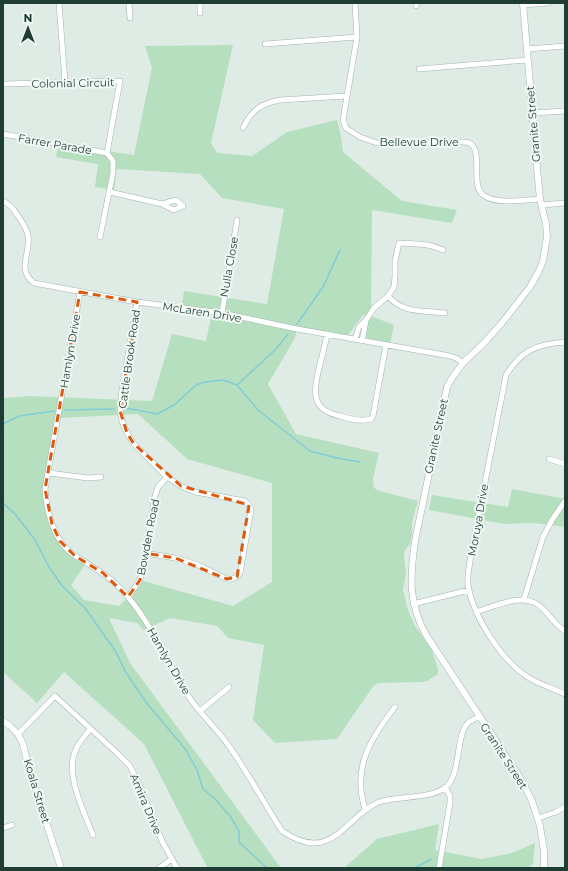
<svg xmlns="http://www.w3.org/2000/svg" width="568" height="871" font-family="Montserrat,sans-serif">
	<rect width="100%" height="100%" fill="#dfece5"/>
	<path fill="#b6dfbf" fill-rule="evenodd" d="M233 45 211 143 217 153 252 156 287 132 337 120 341 136 343 152 402 201 457 210 452 223 372 210 371 316 394 325 390 344 370 340 365 336 369 319 371 317 363 315 348 335 297 329 295 338 268 384 296 434 379 453 373 479 374 488 380 491 418 501 412 522V535L410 544 405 550 404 555 406 573 403 590 408 610 415 626 431 648 438 669V674L427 681 422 682 380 683 374 685 337 739 275 743 253 720 264 645 228 638 217 626 170 618 144 630 137 623 109 618 130 663 281 868H208L205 863 144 744 64 672 37 703 3 672V398L29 396 152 401 172 334 206 341 212 313 181 309 184 291 267 304 284 209 222 198 200 174 117 169 114 190 95 187 98 164 56 157 58 144 134 155 152 68 145 46ZM138 414 187 459 272 483V582L233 606 140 580 128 597 119 606 84 600 71 585 86 563 60 541 47 507 45 489 59 418Z
		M512 489 565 499V527L534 523 504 524 429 510 432 495 508 507Z
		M439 824 435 850 482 859 512 853 535 843 533 864 529 867 521 868H344L377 839Z"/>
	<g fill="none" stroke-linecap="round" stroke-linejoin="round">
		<path stroke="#82ccd6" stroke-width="1.5" d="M297 324 323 287 340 250
			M237 385 258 410 310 451 337 458 360 462
			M126 408 157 414 174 405 196 385 205 382 223 380 237 385 275 350 288 334
			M65 410 114 409
			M3 424 19 416 54 411
			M3 503 16 515 35 540 49 567 63 587 85 608 116 652 125 671 145 701 186 750 197 770 203 789 216 800 230 816 239 831V842L267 868
			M415 868 431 859"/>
		<defs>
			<path id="minor" d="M59 3 65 82
				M129 3 130 18
				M200 3V13
				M355 3 357 37 343 120 346 128 360 137 377 143 463 142C466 142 470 143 472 145 482 155 471 186 483 195 497 205 524 200 540 199
				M523 5 548 3
				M416 6 417 3
				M265 44 357 37
				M527 49 565 46
				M419 69 527 60
				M3 84 120 81 107 153
				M532 113 565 111
				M243 128C252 110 260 104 280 100L346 96
				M3 134 107 153
				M110 192 162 204 176 200 183 206 174 210 162 204
				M3 201C10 204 14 209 18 216 22 222 27 228 28 236 31 254 16 269 34 283L137 302 222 313 297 329 450 356 456 358 463 363
				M542 205 565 203
				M100 237 113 173V161L107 153
				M80 292 45 489C47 514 54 543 77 557 91 566 105 573 117 585 147 614 165 658 187 694 198 712 217 729 229 746 248 773 264 803 282 831 294 839 310 847 325 841 345 834 357 811 379 802 399 795 432 800 447 786 461 772 456 734 468 723 471 720 475 719 479 717
				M388 296C403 314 424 310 445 313
				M137 302 122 390 120 411 122 421 127 433 134 444 167 477 181 486 195 492 245 501 249 505 251 510 240 573C236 578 233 580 227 579L198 565 175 558 145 553
				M222 313 237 220
				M327 334C325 346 322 357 319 368 314 392 310 410 340 416 350 419 361 422 371 419L373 416 386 345
				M355 339 359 327 366 320 374 308 388 296 394 287 395 276V261L399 243C415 244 429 243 443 250
				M362 341 366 321
				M565 342C536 344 521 351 506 375L471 554C470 564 467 574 468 584 472 615 501 659 526 676 538 684 552 688 565 694
				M549 459 565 464
				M49 473 88 478 101 477
				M128 597 140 580 155 496 158 487 167 477
				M524 599 543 537 552 520 565 501
				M413 604 469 590
				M476 612C496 606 526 590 543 609 551 617 555 625 565 631
				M200 711 229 687
				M90 729C85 736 79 742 76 749 64 773 84 812 93 835
				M18 734 55 696 117 753 130 766 137 780 162 841 177 868
				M365 809C352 768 370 739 395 707
				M538 818 556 812 565 807
				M3 828 12 825
				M159 868 172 859
				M439 868 450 803V796L445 787"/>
			<path id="tertiary" d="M523 3 538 179 540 199 546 224 547 236 543 261 539 271 530 287 501 324 484 343 463 363 452 378 447 387 415 541C410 577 408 602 426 635L517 773 525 787 532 801 540 826 544 851V868
				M3 721 10 726 18 734 23 744 29 770 61 868"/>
		</defs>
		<use href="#minor" stroke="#a2b4ac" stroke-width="6"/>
		<use href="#tertiary" stroke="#a2b4ac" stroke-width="7"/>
		<use href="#minor" stroke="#fff" stroke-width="5"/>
		<use href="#tertiary" stroke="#fff" stroke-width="6"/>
	</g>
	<path fill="none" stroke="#de580e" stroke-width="3" stroke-dasharray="8 5" stroke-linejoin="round" d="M80 292 137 302 120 411 127 433 134 444 181 486 249 505 237 577 227 579 175 558 145 553 140 580 128 597 103 573 75 556 60 541 52 524 45 489Z"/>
	<g text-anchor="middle" stroke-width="4" stroke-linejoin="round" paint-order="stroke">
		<g font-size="11" fill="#1f3d34" stroke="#f0f8f3">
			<text transform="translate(73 83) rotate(-1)" y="4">Colonial Circuit</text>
			<text transform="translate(533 124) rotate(-95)" y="4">Granite Street</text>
			<text x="419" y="146">Bellevue Drive</text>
			<text transform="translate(55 144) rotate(10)" y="4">Farrer Parade</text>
			<text transform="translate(229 267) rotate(-80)" y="4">Nulla Close</text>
			<text transform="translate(202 312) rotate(9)" y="4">McLaren Drive</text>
			<text transform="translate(70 351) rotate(-80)" y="4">Hamlyn Drive</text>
			<text transform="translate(129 359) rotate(-82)" y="4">Cattle Brook Road</text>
			<text transform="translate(436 436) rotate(-78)" y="4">Granite Street</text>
			<text transform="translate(478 520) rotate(-80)" y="4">Moruya Drive</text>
			<text transform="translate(148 537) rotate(-79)" y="4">Bowden Road</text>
			<text transform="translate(169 661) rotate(60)" y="4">Hamlyn Drive</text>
			<text transform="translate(504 756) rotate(57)" y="4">Granite Street</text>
			<text transform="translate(37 791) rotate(73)" y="4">Koala Street</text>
			<text transform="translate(146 804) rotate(67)" y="4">Amira Drive</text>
		</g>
	</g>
	<rect width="568" height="871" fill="none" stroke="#1f3d34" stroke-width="8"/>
	<g transform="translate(28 28)" stroke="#f0f8f3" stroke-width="3" paint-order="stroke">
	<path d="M0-3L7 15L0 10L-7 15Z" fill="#1f3d34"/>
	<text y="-6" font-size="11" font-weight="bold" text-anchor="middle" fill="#1f3d34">N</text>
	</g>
</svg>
